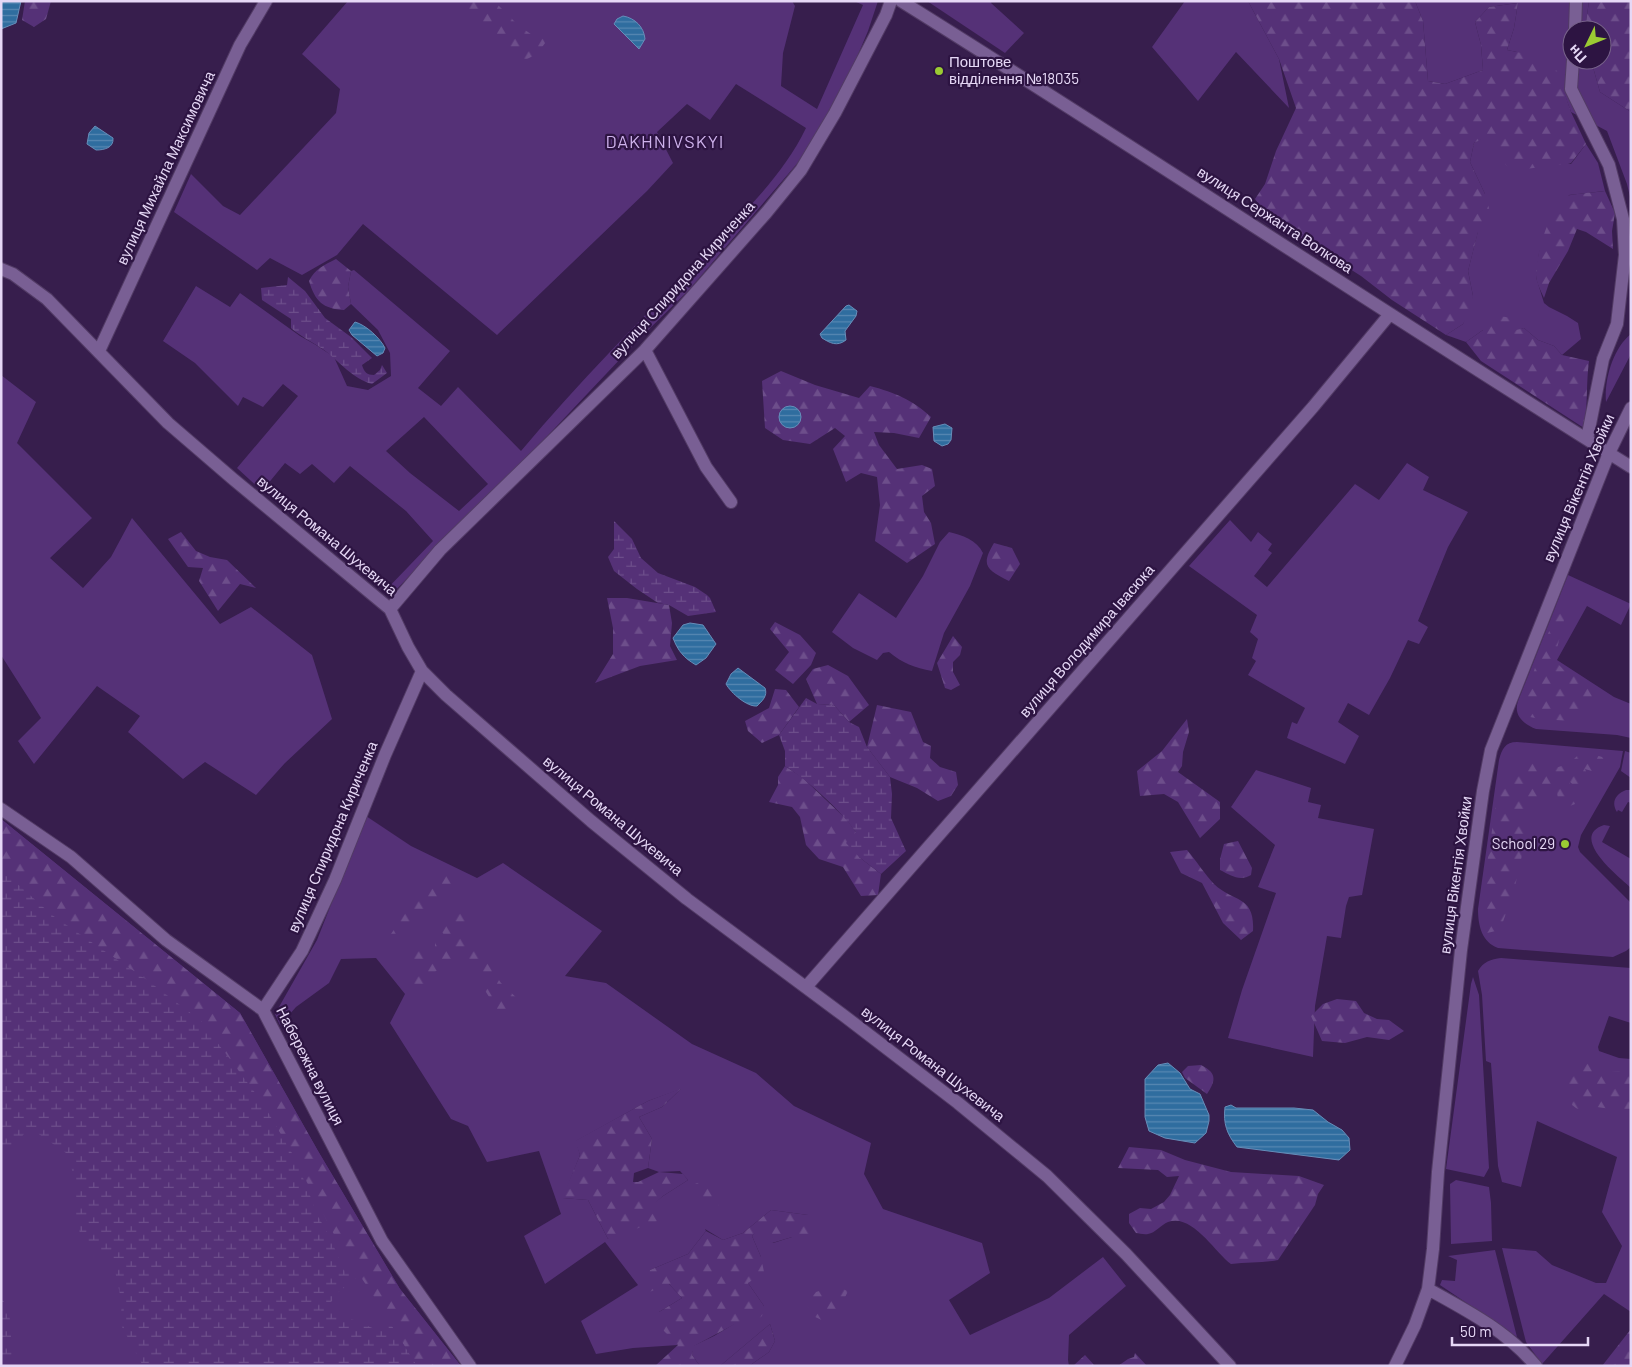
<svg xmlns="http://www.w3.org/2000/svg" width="1632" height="1367" font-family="Barlow,sans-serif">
	<defs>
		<pattern id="forest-firs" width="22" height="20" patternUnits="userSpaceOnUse" patternTransform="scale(1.25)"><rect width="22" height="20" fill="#553177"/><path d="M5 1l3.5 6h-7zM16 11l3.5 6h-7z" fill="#6d4e8b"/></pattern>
		<pattern id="wetland-marsh" width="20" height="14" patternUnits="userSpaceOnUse" patternTransform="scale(1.25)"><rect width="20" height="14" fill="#553177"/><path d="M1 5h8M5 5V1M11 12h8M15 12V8" fill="none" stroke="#6d4e8b"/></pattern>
		<pattern id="water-rules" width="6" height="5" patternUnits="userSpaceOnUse" patternTransform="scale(1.25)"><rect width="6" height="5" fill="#2f6d9f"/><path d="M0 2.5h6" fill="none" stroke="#5788b2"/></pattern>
	</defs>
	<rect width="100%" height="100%" fill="#371e4d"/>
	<path fill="#553177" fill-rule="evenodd" d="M348 1H792L795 6 783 53 781 86 817 109 863 5 854 1H878L868 31 851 71 807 152 688 291 641 337 519 466 481 502 392 594 384 592 433 541 406 511 350 466 334 483 312 464 300 474 285 463 262 491 237 468 298 396 283 384 263 407 243 397 238 406 195 363 163 341 196 286 230 307 240 293 300 336 316 345 334 357 347 386 368 390 391 376 390 353 378 330 351 304 348 287 351 271 354 270 450 351 418 388 441 406 458 387 521 451C578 383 640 321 701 257 739 217 782 178 806 128L736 84 710 120 687 104 657 132 673 163 647 191 497 335 363 224 337 255 302 275 270 258 257 270 174 212 191 174 223 206 240 215 336 113 340 89 302 54ZM424 417 488 484 459 511 410 473 386 451Z
		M927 1H992L991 3 1024 33 1005 53Z
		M1185 1H1248L1279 59 1289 108 1236 52 1198 101 1152 47Z
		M1415 1H1589L1585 30H1572V60H1591L1600 92 1631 112V201L1627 184 1607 131 1571 112 1556 71 1517 52 1507 50 1514 28 1518 3 1489 7 1475 22 1481 45 1483 70 1445 84 1428 81 1423 21Z
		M1484 137 1571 164 1586 144 1598 163 1605 191 1569 195 1549 225 1539 253 1536 277 1544 303 1549 307 1567 316 1578 323 1581 339 1562 355 1554 346 1538 340 1524 328 1512 332 1483 330 1466 342 1446 335 1463 324 1473 296 1468 271 1478 231 1485 194 1470 162 1474 143Z
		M1631 334V354L1606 402C1604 380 1613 348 1631 334Z
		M1 375 36 402 17 443 92 518 50 558 83 588 111 557 132 518 220 624 251 607 312 655 332 719 285 763 256 795 205 762 183 779 128 732 140 716 97 686 34 764 18 741 41 718 1 655Z
		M1407 463 1429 477 1423 490 1468 512 1448 547 1418 621 1428 627 1419 644 1408 640 1390 678 1369 715 1348 703 1338 722 1359 736 1345 764 1287 738 1292 722 1297 724 1305 708 1248 675 1256 661 1252 658 1258 639 1250 632 1257 615 1189 566 1230 520 1251 542 1258 532 1272 544 1268 550 1272 553 1254 576 1267 587 1355 484 1379 500Z
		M949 532C962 535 977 540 983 553L970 586 944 633 932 671C915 668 902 663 889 652L883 653 877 660 853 648 832 632 859 593 896 618 923 576 940 542Z
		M1568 575 1631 604 1621 625 1587 606 1557 660 1614 697 1631 704V738L1617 735 1536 729C1524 724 1513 716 1518 701Z
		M1517 742 1623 751 1620 767 1581 835 1578 847 1580 852 1631 903V947L1626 951 1613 957 1498 948C1482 942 1478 926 1478 909L1499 760C1502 749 1505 742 1517 742Z
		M1625 751 1631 753V778L1621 771Z
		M1256 770 1311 788 1308 802 1321 805 1318 818 1374 829 1362 895 1349 897 1346 906 1341 938 1327 936 1315 1006 1313 1057 1228 1038 1242 990 1276 893 1258 887 1275 845 1231 807Z
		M1626 790H1631V803L1628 802 1622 812 1618 810 1617 812C1611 803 1615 794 1626 790Z
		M366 816 411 846 477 878 503 863 602 931 565 976 606 983 692 1044 756 1073 794 1106 871 1143 864 1174 883 1209 982 1243 990 1273 949 1300 970 1335 1049 1298 1103 1257 1126 1286 1069 1335 1068 1360 1069 1366H749L769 1352 775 1341 770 1324 720 1366H700L692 1355 693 1346 714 1336 764 1306 748 1283 761 1257 752 1236 757 1231 773 1243 792 1237 808 1215 771 1210 743 1233 723 1240 705 1229 706 1231 688 1254 650 1270 669 1284 682 1298 659 1312 678 1345 633 1348 596 1354 581 1321 638 1285 605 1242 545 1284 524 1236 561 1214 539 1151 487 1162 468 1126 451 1119 390 1023 405 994 376 958 341 959 329 983 296 1007 280 1025 275 1014 317 940ZM681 1089 662 1107 639 1117 652 1139 648 1168 659 1172 680 1171 688 1180 663 1196 608 1239 588 1200 563 1198 580 1155 576 1141 648 1101Z
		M1 819 240 1013 318 1151 400 1289 461 1366H1Z
		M1604 825 1610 826 1602 842 1631 859V888C1619 877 1568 837 1604 825Z
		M1501 958 1631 968V1023L1609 1016 1598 1047 1599 1051 1619 1058 1631 1059V1312L1604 1294 1542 1364 1526 1342 1502 1248 1536 1251 1552 1265 1596 1283H1606L1622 1246 1602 1212 1617 1157 1537 1121 1521 1187 1502 1182 1498 1166 1491 1063 1486 1061 1482 995 1478 971C1483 962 1491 959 1501 958Z
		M1473 977 1479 995 1489 1168 1484 1177 1446 1169 1471 984Z
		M1456 1180 1489 1187 1491 1203 1492 1241 1451 1244 1450 1184Z
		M1495 1250 1517 1337 1440 1285 1442 1280 1455 1281 1457 1260 1448 1256Z"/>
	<path fill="url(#forest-firs)" d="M25 1H51L46 19 34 27 22 20Z
		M466 1H494L518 25 535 37 548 39 537 54 523 61 506 44 484 29 465 10Z
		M1248 1H1415L1423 21 1428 81 1445 84 1483 70 1481 45 1475 22 1489 7 1518 3 1514 28 1507 50 1537 56 1557 71 1571 112 1586 144 1571 163 1511 171 1484 138 1474 143 1470 162 1485 194 1492 219 1478 232 1468 271 1473 296 1472 308 1463 324 1446 335 1392 300 1361 276 1303 239 1271 222 1255 199 1265 184 1276 151 1296 108 1279 59Z
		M1589 1H1631V112L1600 92 1591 60H1602V30H1585Z
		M1605 191 1615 213 1612 231 1613 249 1586 232 1577 229 1568 251 1549 283 1544 298C1541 291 1536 282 1536 275 1536 254 1549 209 1567 196 1570 194 1599 192 1605 191Z
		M336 259 351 271 348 287 351 304 344 310C323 309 315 301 309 281 315 269 324 265 336 259Z
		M1493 315 1512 318V331L1524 328 1538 340 1554 346 1562 355 1589 361C1586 383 1588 405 1584 428L1481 361 1466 342 1483 330Z
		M781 371 815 385 859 398 870 386C896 393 911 399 931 417L919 438 894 433 874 432 879 445 897 469 922 465 932 469 935 486 922 496 924 512 931 523 935 544 907 563 875 541 880 505 877 477 861 473 846 482 833 449 845 436 835 428 810 444 783 440 765 428 762 381Z
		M181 532 196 551 210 557 227 560 256 588 240 584 218 611 199 581 203 568 188 567 168 539Z
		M994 543 1012 548 1020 564 1009 581C987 570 980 566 994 543Z
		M607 598H627L669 605 672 623 670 646 677 660 640 666 595 683 613 654V628Z
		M1558 611 1566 613 1554 660 1566 672 1592 685 1604 695 1572 721 1540 719 1525 716C1528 678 1543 645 1558 611Z
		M775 622 800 635 816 653 811 665 793 684 775 670 789 652 770 629Z
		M953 636 962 647 960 655 953 662V672L960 685 951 690 945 688 937 663Z
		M828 665 848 676 869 705 849 722 834 705 817 704 806 679 813 669Z
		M775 689 786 690 799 707 779 735 762 743 748 731 745 721 769 708Z
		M877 705 911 712 923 742 931 746 930 758 940 767 956 772 958 785 951 796 938 801 917 788 890 777 867 747Z
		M1187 719 1189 732 1183 752 1182 766 1178 772 1220 802V819L1200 838 1178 802 1164 794 1140 796 1137 771 1162 751Z
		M1582 751 1602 757 1607 764 1602 774 1585 769 1591 784 1581 792 1569 781 1575 804 1560 810 1556 787 1538 783 1541 805 1525 810 1528 828 1514 891 1500 930 1487 933 1482 922 1485 878 1500 776 1510 775 1524 759 1551 769 1569 764Z
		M785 766 803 778 847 820 856 832 859 857 881 874 878 895 861 896 843 867 819 859 806 845 800 817 792 807 769 802 778 785V777Z
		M1 819 240 1013 318 1151 400 1289 461 1366H417L371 1292 341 1248 298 1165 262 1102 201 1021 151 983 52 915 1 869Z
		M1238 841 1252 868 1251 875C1240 882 1230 875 1220 870V859L1224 844Z
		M1187 850C1195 859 1206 876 1214 884 1234 903 1255 895 1253 931L1241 940 1223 923 1202 883 1181 873 1170 852Z
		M451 867 454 894 412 928 391 940V934L406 912 423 895 436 876Z
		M462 912 473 926 465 930 501 983 522 1003 520 1011 501 1016 461 952 447 965 433 973 423 1001 412 980 409 958 417 950H435V940L448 939 440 930 445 919Z
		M1337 999 1356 1001 1364 1013 1377 1019 1389 1020 1404 1031 1389 1040 1367 1037 1345 1043 1322 1041 1311 1016 1323 1004Z
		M1588 1061 1595 1062 1611 1072 1621 1071 1631 1065V1112L1597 1107 1584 1114 1572 1105 1570 1092 1565 1084V1077L1569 1072Z
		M1201 1065C1217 1073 1216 1080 1207 1094L1185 1078 1182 1072 1188 1066Z
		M682 1088 662 1107 639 1117 652 1139 648 1168 634 1173 633 1182H638L659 1172 683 1174 688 1180 663 1196 654 1204 658 1221 608 1239 588 1200 562 1198 580 1155 575 1141 648 1101Z
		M1129 1147 1161 1150 1185 1160 1231 1172 1299 1176 1324 1185 1318 1194 1315 1205 1278 1260C1263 1263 1247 1262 1231 1264 1214 1251 1192 1213 1168 1222 1161 1225 1155 1233 1148 1234 1144 1235 1139 1233 1136 1233L1129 1223V1214L1140 1208 1151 1209 1164 1202 1170 1195 1179 1176 1167 1177 1158 1170 1118 1168Z
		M704 1180 714 1184 719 1205 708 1213 693 1192 695 1184Z
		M771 1210 808 1215 811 1236 792 1237 772 1243 757 1232 752 1236 761 1257 764 1272 748 1283 764 1306 762 1316 747 1327 735 1324 694 1346 692 1355 700 1366H655L678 1345 658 1325 659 1312 682 1298 669 1284 647 1293 650 1270 688 1254 706 1231 723 1240 743 1233Z
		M835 1286 848 1291 838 1312 824 1321 813 1316 806 1303 816 1292Z
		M770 1324 775 1341 769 1352 749 1366H720Z
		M1631 1329V1366H1602Z
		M1135 1353 1147 1366H1118L1128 1359 1134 1357Z
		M1085 1355 1095 1366H1073Z"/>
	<path fill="url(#wetland-marsh)" d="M288 277 305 291 325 318 351 337 372 358 362 365C364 372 367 375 374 375L380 370 382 365 387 373 372 384C353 379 340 362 324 350 313 342 301 337 291 328V319L262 300 261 288 287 285Z
		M614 521 632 539 641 558 658 573 695 587 707 595 710 598 716 612 688 616 669 605 658 603 637 589 614 571 608 557 614 549Z
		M806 698 817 704 834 705 849 722 859 727 867 747 890 777 892 794 891 818 906 851 881 874 859 857 846 843 856 832C838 808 811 783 785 766V751L779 735Z
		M1 869 52 915 151 983 201 1021 262 1102 296 1160 318 1216 330 1238 345 1272 360 1275 336 1294 330 1304 340 1321 349 1318 377 1330 390 1323 417 1366H143L120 1323 122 1304 113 1261 84 1244 74 1216 75 1185 69 1155 30 1128 1 1158Z
		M1 1298 9 1308 13 1366H1Z"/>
	<path fill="url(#water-rules)" stroke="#668db9" d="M1 1H21L16 23 1 29Z
		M623 16C635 18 644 27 645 39L639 49 614 24 617 19Z
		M95 126 113 138C114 148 104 150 96 150L87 144 89 133Z
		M849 305 857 311 856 316 845 331 846 340C837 347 830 343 822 338L820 334 846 306Z
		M355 322C366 325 380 338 385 348L383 353 377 356 352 335 349 330Z
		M779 417a11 11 0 1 1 22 0a11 11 0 1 1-22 0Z
		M945 424 952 428 951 440 948 444 942 446 934 441 933 427Z
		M690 623 703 625 716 644 706 658 696 665C684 658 678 651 673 638L683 625Z
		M738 668 765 688C768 696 762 701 757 706 747 707 731 693 726 684L731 674Z
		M1168 1063 1180 1073 1190 1089 1200 1094 1209 1115V1121L1206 1133 1195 1143 1165 1138 1149 1131 1145 1117V1079L1158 1065Z
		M1231 1105 1236 1108H1294L1313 1110 1328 1122 1342 1130 1349 1138 1350 1150 1339 1160 1237 1147C1227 1134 1223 1124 1225 1107Z"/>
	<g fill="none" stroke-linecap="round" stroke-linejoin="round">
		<defs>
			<path id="minor" d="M901 1C1146 154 1386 314 1631 467
				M1575 30 1576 1
				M1573 60 1571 89 1609 165 1623 219 1625 255 1617 324 1603 359 1587 439
				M1 269 13 274 47 299 168 423 233 479 390 609 408 647 422 671 446 695 591 821 687 899 843 1015 958 1103 1047 1176 1126 1254 1230 1366
				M645 350 706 467 731 502
				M99 351 240 45 266 1
				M390 609 440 550 645 350 766 213 801 170 835 113 886 15 891 1
				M1 809 71 857 166 940 263 1010 382 1241 470 1366
				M806 987 1313 407 1390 314
				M263 1010 302 951 335 880 385 755 422 671
				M1428 1289C1466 1310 1507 1331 1536 1366
				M1395 1366 1415 1325 1428 1289 1433 1249 1438 1172 1461 950 1483 791 1491 750 1609 453 1631 408"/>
		</defs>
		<use href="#minor" stroke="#523b65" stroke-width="14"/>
		<use href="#minor" stroke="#795f94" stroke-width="12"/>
	</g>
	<g fill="#9bcb33" stroke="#2d1442" stroke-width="2">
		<circle cx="939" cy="71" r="5"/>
		<circle cx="1565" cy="844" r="5"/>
	</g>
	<g text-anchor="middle" stroke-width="4.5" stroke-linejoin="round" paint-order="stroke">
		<g font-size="15" fill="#e6d8f6" stroke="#2d1442" text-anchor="start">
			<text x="949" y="67">Поштове<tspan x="949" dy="17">відділення №18035</tspan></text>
			<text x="1555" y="849" text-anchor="end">School 29</text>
		</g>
		<g font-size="15" fill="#e6d8f6" stroke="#2d1442">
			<text transform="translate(166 168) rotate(-65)" y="5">вулиця Михайла Максимовича</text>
			<text transform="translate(1275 220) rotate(33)" y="5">вулиця Сержанта Волкова</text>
			<text transform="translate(683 280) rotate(-48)" y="5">вулиця Спиридона Кириченка</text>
			<text transform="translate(1579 488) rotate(-67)" y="5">вулиця Вікентія Хвойки</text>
			<text transform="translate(327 536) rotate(40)" y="5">вулиця Романа Шухевича</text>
			<text transform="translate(1087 641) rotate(-49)" y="5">вулиця Володимира Івасюка</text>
			<text transform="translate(613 816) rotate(40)" y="5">вулиця Романа Шухевича</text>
			<text transform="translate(333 837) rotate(-67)" y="5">вулиця Спиридона Кириченка</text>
			<text transform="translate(1456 875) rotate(-82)" y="5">вулиця Вікентія Хвойки</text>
			<text transform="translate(933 1064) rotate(38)" y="5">вулиця Романа Шухевича</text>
			<text transform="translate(310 1066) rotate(63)" y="5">Набережна вулиця</text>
		</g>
		<g font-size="18" letter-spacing="1" fill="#ceb2ec" stroke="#2d1442">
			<text x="665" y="148">DAKHNIVSKYI</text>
		</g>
	</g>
	<rect width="1632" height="1367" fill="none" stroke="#e6d8f6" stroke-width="5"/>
	<g transform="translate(1587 45) rotate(227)"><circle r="24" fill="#2d1442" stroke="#77628a"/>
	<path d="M0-4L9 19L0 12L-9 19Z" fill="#9bcb33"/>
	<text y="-8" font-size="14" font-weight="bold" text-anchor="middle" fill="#e6d8f6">Пн</text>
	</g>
	<path d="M1452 1337v8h136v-8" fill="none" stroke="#e6d8f6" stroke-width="2.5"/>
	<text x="1460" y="1337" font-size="15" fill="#e6d8f6" stroke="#2d1442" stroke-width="4" paint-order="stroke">50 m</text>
</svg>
